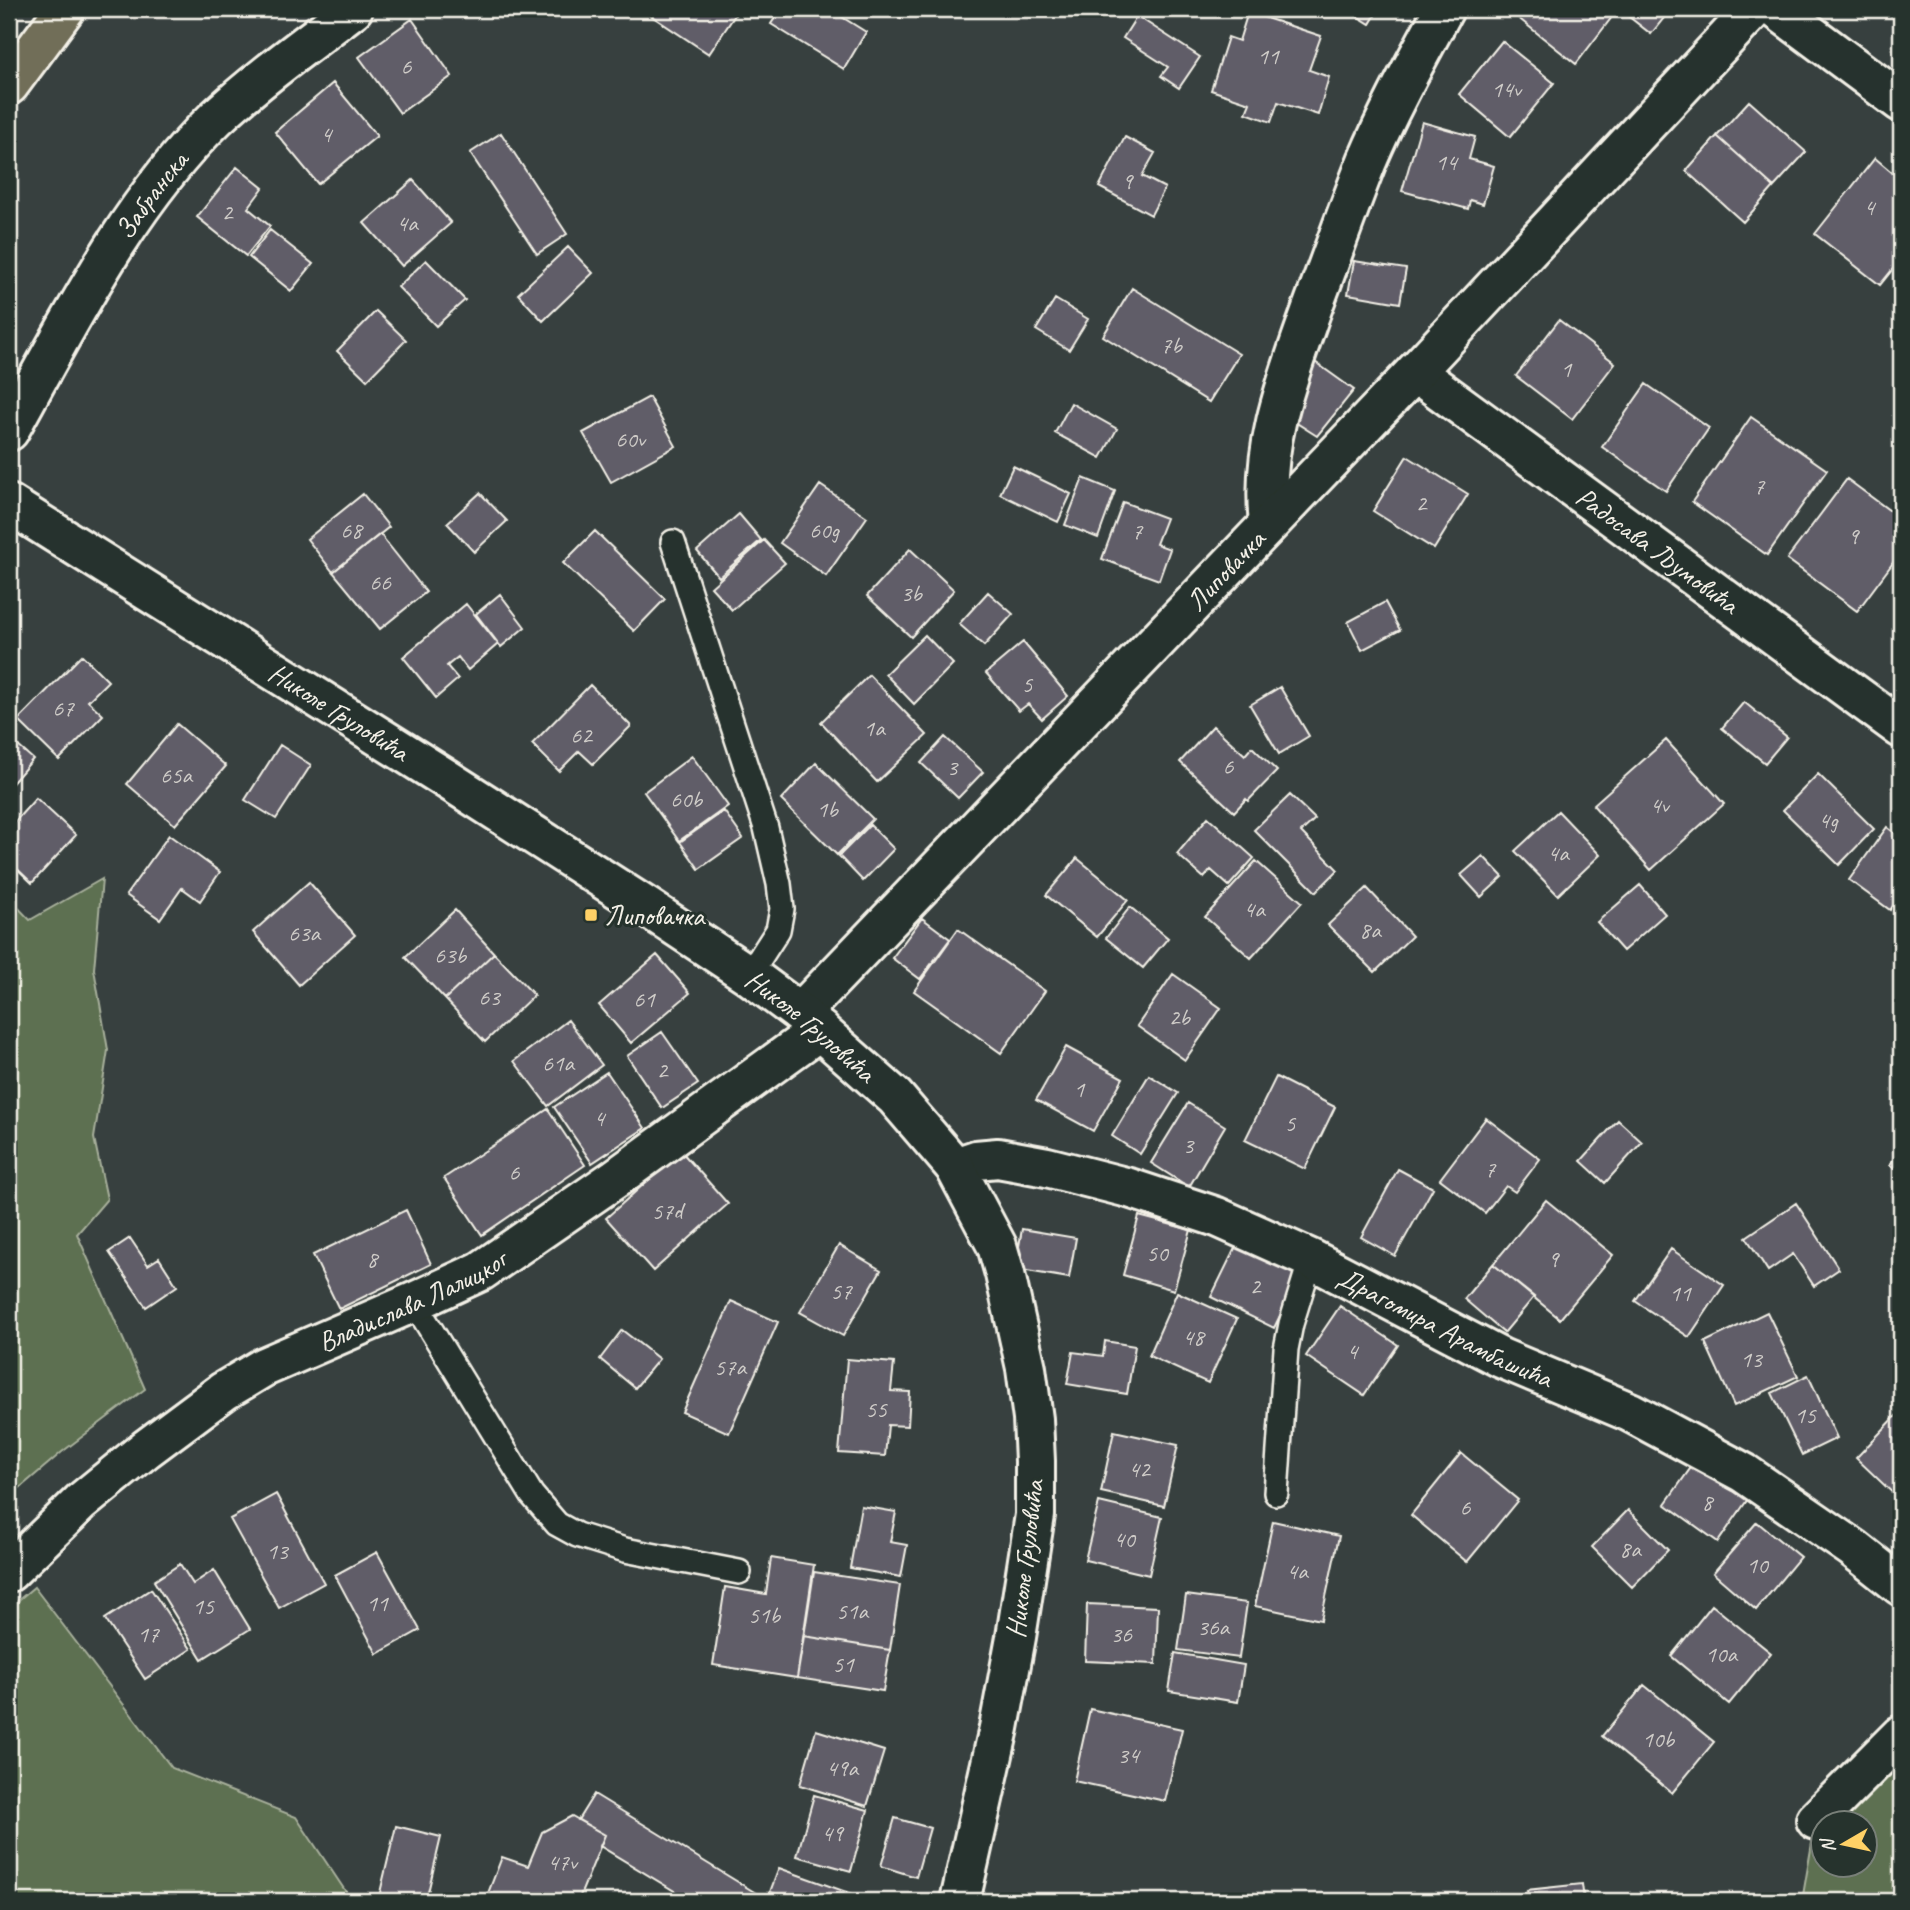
<svg xmlns="http://www.w3.org/2000/svg" width="1910" height="1910" font-family="Caveat,sans-serif">
	<rect width="100%" height="100%" fill="#37403f"/>
	<filter id="ink" filterUnits="userSpaceOnUse"><feTurbulence type="fractalNoise" baseFrequency=".0143" numOctaves="2"/><feDisplacementMap in="SourceGraphic" scale="14" xChannelSelector="R" yChannelSelector="G"/><feConvolveMatrix kernelMatrix="1 2 1 2 8 2 1 2 1" color-interpolation-filters="sRGB"/></filter>
	<g filter="url(#ink)">
		<path fill="#5d6f51" stroke="#a8b09c" stroke-width="2" fill-rule="evenodd" d="M102 879 94 969 108 1050 94 1138 107 1199 77 1234 145 1389 62 1452 9 1497V898L30 920Z
			M34 1587 172 1768 296 1817 352 1901H9V1608Z
			M1901 1735V1901H1802L1816 1820ZM1822 1822H1864V1864H1822Z"/>
		<path fill="#605d68" stroke="#f4f1e8" stroke-width="2" d="M641 9H739L709 54Z
			M781 9H829L866 32 844 69 771 24Z
			M886 9H907L901 18Z
			M1346 9H1379L1370 24Z
			M1516 9H1602L1612 17 1576 64 1512 13Z
			M1619 9H1671L1651 34Z
			M1884 9H1901V24Z
			M1248 12 1321 36 1309 70 1329 77 1318 115 1278 102 1271 122 1246 113 1250 103 1211 90 1228 37 1239 41Z
			M1137 16 1200 57 1179 88 1161 76 1168 67 1123 38Z
			M412 19 452 76 400 113 359 57Z
			M1502 41 1554 83 1510 137 1459 94Z
			M333 83 377 136 318 184 275 132Z
			M1749 101 1806 152 1774 187 1717 136Z
			M1422 122 1475 137 1469 159 1494 166 1483 204 1470 200 1468 209 1402 191Z
			M501 133 567 234 537 254 470 153Z
			M1717 136 1774 187 1743 222 1686 171Z
			M1125 137 1155 153 1142 176 1165 188 1151 215 1099 187Z
			M1875 158 1901 180V259L1880 285 1815 234Z
			M237 167 263 188 248 208 270 226 246 256 197 217Z
			M413 180 451 223 402 266 364 223Z
			M270 230 313 264 291 291 249 257Z
			M568 247 593 273 543 321 518 294Z
			M426 260 465 300 436 326 398 287Z
			M1354 261 1406 269 1400 303 1348 294Z
			M1132 288 1239 354 1209 402 1103 336Z
			M1055 299 1088 319 1069 350 1036 330Z
			M376 311 406 340 367 380 337 351Z
			M1559 320 1615 363 1572 419 1516 376Z
			M1315 362 1354 390 1317 436 1292 420Z
			M1646 384 1709 428 1666 491 1602 447Z
			M649 397 676 446 611 482 583 433Z
			M1071 403 1117 429 1101 458 1055 433Z
			M1751 417 1827 470 1767 555 1692 502Z
			M1407 456 1468 494 1434 549 1373 511Z
			M1013 466 1071 494 1058 522 1000 494Z
			M1083 478 1115 491 1098 538 1065 525Z
			M1847 479 1901 519V552L1857 611 1787 559Z
			M820 485 867 517 826 576 780 543Z
			M480 493 507 521 474 552 447 523Z
			M363 494 389 527 333 572 307 539Z
			M1123 502 1166 518 1156 544 1170 549 1159 580 1102 559Z
			M739 514 761 540 719 577 697 551Z
			M595 531 665 599 634 631 563 563Z
			M380 534 426 592 380 629 333 572Z
			M764 540 785 563 732 610 711 587Z
			M910 549 954 590 911 637 867 596Z
			M988 592 1013 614 984 646 959 624Z
			M500 594 525 627 501 647 476 614Z
			M1385 602 1400 630 1362 650 1348 622Z
			M466 604 498 644 468 670 458 657 447 666 458 679 436 698 403 657Z
			M925 635 953 664 914 704 885 674Z
			M1023 642 1068 696 1042 719 1028 704 1019 711 986 673Z
			M82 655 108 681 88 701 103 715 59 760 18 720Z
			M869 675 927 735 877 782 821 722Z
			M590 685 631 726 593 764 579 751 559 771 532 744Z
			M1280 687 1309 736 1279 754 1250 705Z
			M1744 702 1787 737 1765 763 1722 728Z
			M177 724 226 766 175 825 127 784Z
			M1213 726 1245 755 1252 747 1277 771 1248 801 1246 799 1234 812 1180 762Z
			M945 737 983 772 958 798 921 763Z
			M9 738 33 759 9 787Z
			M1666 740 1724 804 1651 870 1593 805Z
			M280 745 311 765 276 819 245 800Z
			M692 756 728 806 679 841 644 792Z
			M816 763 873 819 837 855 781 800Z
			M1818 774 1874 829 1839 865 1783 810Z
			M1290 795 1315 819 1301 832 1338 870 1316 892 1254 830Z
			M36 798 76 835 32 883 9 861V828Z
			M724 811 743 838 699 869 680 842Z
			M1558 811 1600 855 1558 895 1515 851Z
			M1208 817 1254 858 1229 886 1211 870 1204 878 1177 854Z
			M870 825 894 849 863 881 839 856Z
			M1887 827 1901 838V895L1890 910 1849 880Z
			M169 835 220 872 200 901 182 888 160 919 126 895Z
			M1483 856 1503 877 1481 897 1461 875Z
			M1077 858 1128 900 1097 937 1046 895Z
			M1256 861 1302 902 1251 958 1205 917Z
			M309 882 355 935 299 985 253 932Z
			M1640 885 1665 914 1623 951 1597 922Z
			M1367 888 1412 936 1375 972 1328 925Z
			M1130 907 1168 938 1143 968 1106 938Z
			M455 910 494 953 445 999 405 957Z
			M922 918 950 939 920 979 892 958Z
			M958 929 1045 991 1001 1053 914 991Z
			M494 953 534 995 485 1042 445 999Z
			M657 955 690 993 631 1043 599 1005Z
			M1173 974 1221 1008 1185 1060 1137 1026Z
			M568 1020 602 1065 548 1106 514 1061Z
			M662 1032 698 1084 662 1108 627 1056Z
			M1066 1047 1123 1078 1093 1131 1036 1100Z
			M607 1072 645 1128 592 1163 554 1107Z
			M1149 1075 1178 1093 1140 1154 1112 1136Z
			M1276 1077 1335 1107 1305 1169 1245 1140Z
			M1188 1103 1225 1126 1189 1187 1151 1163Z
			M548 1109 585 1165 482 1235 444 1178Z
			M1486 1118 1540 1159 1515 1192 1506 1186 1485 1213 1440 1179Z
			M1618 1120 1642 1142 1605 1183 1581 1161Z
			M1901 1147V1172L1890 1165Z
			M681 1151 728 1204 653 1271 606 1218Z
			M1398 1169 1433 1188 1395 1256 1361 1237Z
			M1546 1200 1613 1255 1560 1319 1493 1264Z
			M1796 1203 1839 1269 1814 1286 1793 1254 1768 1271 1746 1237Z
			M406 1210 431 1264 339 1309 313 1255Z
			M1139 1216 1191 1230 1174 1290 1123 1275Z
			M1022 1229 1076 1238 1069 1278 1015 1269Z
			M130 1238 148 1265 159 1258 177 1286 146 1307 109 1252Z
			M1237 1244 1300 1274 1274 1328 1211 1297Z
			M839 1245 881 1270 843 1336 800 1312Z
			M1671 1249 1724 1285 1689 1337 1635 1301Z
			M1493 1264 1534 1297 1504 1333 1464 1299Z
			M1177 1292 1237 1319 1208 1383 1149 1356Z
			M731 1301 778 1322 729 1433 682 1412Z
			M1340 1306 1398 1345 1364 1395 1306 1356Z
			M1767 1312 1798 1376 1734 1406 1705 1342Z
			M622 1330 659 1359 635 1388 600 1359Z
			M1105 1341 1135 1346 1127 1394 1067 1384 1073 1352 1103 1356Z
			M847 1359 894 1363 891 1391 910 1392 908 1426 888 1425 885 1456 839 1453Z
			M1808 1375 1837 1438 1802 1455 1772 1393Z
			M1899 1413 1901 1415V1501L1856 1458Z
			M1114 1431 1178 1445 1164 1506 1101 1492Z
			M1461 1453 1518 1500 1467 1562 1411 1515Z
			M1695 1462 1748 1499 1718 1542 1665 1504Z
			M276 1494 324 1583 279 1608 230 1519Z
			M1099 1502 1162 1517 1149 1575 1085 1560Z
			M861 1506 896 1512 890 1542 907 1545 901 1577 850 1568Z
			M1628 1510 1668 1550 1632 1587 1592 1547Z
			M1273 1521 1339 1536 1321 1620 1255 1606Z
			M1757 1522 1800 1557 1756 1610 1713 1573Z
			M377 1552 420 1630 377 1654 335 1575Z
			M771 1558 814 1565 797 1678 713 1665 725 1587 766 1594Z
			M180 1564 193 1584 214 1570 250 1629 202 1659 154 1581Z
			M814 1572 900 1585 890 1650 804 1636Z
			M151 1589 191 1649 145 1679 105 1619Z
			M1186 1595 1247 1603 1239 1658 1178 1650Z
			M1087 1604 1158 1607 1156 1664 1085 1661Z
			M1712 1605 1771 1653 1729 1704 1671 1656Z
			M804 1636 890 1650 883 1691 797 1678Z
			M1175 1653 1244 1665 1238 1702 1169 1691Z
			M1644 1685 1714 1742 1672 1793 1602 1736Z
			M1090 1709 1182 1729 1165 1801 1074 1781Z
			M816 1730 884 1751 867 1806 800 1785Z
			M594 1794 769 1901H691L600 1846 605 1835 578 1820Z
			M814 1795 868 1810 851 1871 797 1856Z
			M572 1816 605 1835 578 1901H485L502 1857 528 1866 542 1832Z
			M895 1818 930 1828 916 1877 881 1866Z
			M396 1826 441 1837 426 1901H378Z
			M779 1868 855 1895 853 1901H796L770 1892Z
			M1582 1884 1584 1901H1529L1527 1890Z
			M1524 1894 1525 1901H1494L1493 1897Z"/>
		<g fill="none" stroke-linecap="round" stroke-linejoin="round">
			<defs>
				<path id="lane" d="M673 542 766 828 779 884 782 909 778 930 749 975
					M414 1302 532 1495 557 1524 577 1535 625 1550 739 1572
					M1276 1493 1286 1349 1291 1324 1311 1259"/>
				<g id="street">
					<path d="M1776 9 1901 102"/>
					<path id="s1" d="M1415 372 1901 728"/>
					<path id="s2" d="M9 431C68 325 128 203 216 118 259 78 307 44 353 9"/>
					<path d="M1269 523C1260 447 1288 377 1313 306 1331 258 1348 209 1367 161 1389 109 1417 59 1444 9"/>
					<path id="s3" d="M800 1013 1415 372 1754 9"/>
					<path id="s4" d="M955 1167 976 1160 998 1158 1047 1167 1129 1188 1217 1217 1311 1259 1501 1358 1630 1412 1744 1473 1853 1548 1901 1586"/>
					<path id="s5" d="M9 1572 81 1502 146 1449 224 1391 264 1367 414 1302 481 1271 616 1178 820 1030"/>
					<path d="M1816 1820 1901 1735"/>
				</g>
				<g id="secondary">
					<path id="s6" d="M9 504 445 778 648 908 749 975 800 1013 895 1097 955 1167 997 1246 1005 1274 1026 1368 1033 1419 1035 1461V1515L1016 1637 999 1728 960 1901"/>
				</g>
				<path id="highway" d="M9 85 65 9"/>
			</defs>
			<use href="#lane" stroke="#f4f1e8" stroke-width="28"/>
			<use href="#street" stroke="#f4f1e8" stroke-width="44"/>
			<use href="#secondary" stroke="#f4f1e8" stroke-width="44"/>
			<use href="#highway" stroke="#f4f1e8" stroke-width="44"/>
			<use href="#lane" stroke="#26332d" stroke-width="23"/>
			<use href="#street" stroke="#26332d" stroke-width="38"/>
			<use href="#secondary" stroke="#26332d" stroke-width="38"/>
			<use href="#highway" stroke="#716e59" stroke-width="38"/>
		</g>
	</g>
	<rect fill="#ffd166" stroke="#26332d" stroke-width="2.5" x="584" y="908" width="14" height="14" rx="3.5"/>
	<g text-anchor="middle" stroke-width="6" stroke-linejoin="round" paint-order="stroke">
		<g font-size="24" fill="#cfccc8">
			<text x="1268" y="64">11</text>
			<text x="406" y="74">6</text>
			<text x="1506" y="97">14v</text>
			<text x="326" y="142">4</text>
			<text x="1446" y="170">14</text>
			<text x="1127" y="189">9</text>
			<text x="1869" y="215">4</text>
			<text x="227" y="220">2</text>
			<text x="407" y="231">4a</text>
			<text x="1171" y="353">7b</text>
			<text x="1566" y="377">1</text>
			<text x="630" y="447">60v</text>
			<text x="1759" y="494">7</text>
			<text x="1421" y="511">2</text>
			<text x="351" y="538">68</text>
			<text x="824" y="538">60g</text>
			<text x="1137" y="539">7</text>
			<text x="1853" y="544">9</text>
			<text x="380" y="590">66</text>
			<text x="911" y="601">3b</text>
			<text x="1027" y="692">5</text>
			<text x="63" y="716">67</text>
			<text x="874" y="736">1a</text>
			<text x="581" y="743">62</text>
			<text x="1228" y="774">6</text>
			<text x="952" y="775">3</text>
			<text x="176" y="783">65a</text>
			<text x="686" y="807">60b</text>
			<text x="1659" y="813">4v</text>
			<text x="827" y="817">1b</text>
			<text x="1828" y="828">4g</text>
			<text x="1558" y="861">4a</text>
			<text x="1254" y="917">4a</text>
			<text x="1370" y="938">8a</text>
			<text x="304" y="941">63a</text>
			<text x="450" y="963">63b</text>
			<text x="489" y="1005">63</text>
			<text x="644" y="1007">61</text>
			<text x="1179" y="1025">2b</text>
			<text x="558" y="1071">61a</text>
			<text x="662" y="1078">2</text>
			<text x="1079" y="1097">1</text>
			<text x="599" y="1126">4</text>
			<text x="1290" y="1131">5</text>
			<text x="1188" y="1153">3</text>
			<text x="1490" y="1177">7</text>
			<text x="514" y="1180">6</text>
			<text x="667" y="1219">57d</text>
			<text x="1157" y="1261">50</text>
			<text x="372" y="1267">8</text>
			<text x="1553" y="1267">9</text>
			<text x="1255" y="1294">2</text>
			<text x="841" y="1299">57</text>
			<text x="1680" y="1301">11</text>
			<text x="1193" y="1345">48</text>
			<text x="1352" y="1359">4</text>
			<text x="1751" y="1367">13</text>
			<text x="730" y="1375">57a</text>
			<text x="876" y="1417">55</text>
			<text x="1805" y="1423">15</text>
			<text x="1139" y="1477">42</text>
			<text x="1707" y="1510">8</text>
			<text x="1465" y="1515">6</text>
			<text x="1124" y="1547">40</text>
			<text x="1630" y="1557">8a</text>
			<text x="277" y="1559">13</text>
			<text x="1757" y="1573">10</text>
			<text x="1297" y="1579">4a</text>
			<text x="377" y="1611">11</text>
			<text x="203" y="1614">15</text>
			<text x="852" y="1619">51a</text>
			<text x="764" y="1623">51b</text>
			<text x="1213" y="1635">36a</text>
			<text x="148" y="1642">17</text>
			<text x="1121" y="1642">36</text>
			<text x="1721" y="1662">10a</text>
			<text x="843" y="1672">51</text>
			<text x="1658" y="1747">10b</text>
			<text x="1128" y="1763">34</text>
			<text x="842" y="1776">49a</text>
			<text x="832" y="1841">49</text>
			<text x="562" y="1870">47v</text>
		</g>
		<g font-size="28" fill="#f4f1e8" stroke="#26332d">
			<text dy="10" stroke="none"><textPath href="#s2" startOffset="276">Забранска</textPath></text>
			<text dy="10" stroke="none"><textPath href="#s1" startOffset="301">Радосава Љумовића</textPath></text>
			<text dy="10" stroke="none"><textPath href="#s3" startOffset="614">Липовачка</textPath></text>
			<text dy="10" stroke="none"><textPath href="#s6" startOffset="390">Николе Груловића</textPath></text>
			<text dy="10" stroke="none"><textPath href="#s6" startOffset="957">Николе Груловића</textPath></text>
			<text dy="10" stroke="none"><textPath href="#s5" startOffset="490">Владислава Лалицког</textPath></text>
			<text dy="10" stroke="none"><textPath href="#s4" startOffset="525">Драгомира Арамбашића</textPath></text>
			<text transform="translate(1024 1559) rotate(-83)" y="10">Николе Груловића</text>
		</g>
		<g font-size="28" fill="#f4f1e8" stroke="#26332d" text-anchor="start">
			<text x="605" y="925">Липовачка</text>
		</g>
	</g>
	<rect width="1910" height="1910" fill="none" stroke="#26332d" stroke-width="35"/>
	<rect x="18" y="18" width="1875" height="1875" fill="none" stroke="#f4f1e8" stroke-width="2.5" filter="url(#ink)"/>
	<g transform="translate(1844 1844) rotate(261)"><circle r="33" fill="#26332d" stroke="#787f78" stroke-width="2"/>
	<path d="M0-5L12 26L0 18L-12 26Z" fill="#ffd166"/>
	<text y="-10" font-size="19" font-weight="bold" text-anchor="middle" fill="#f4f1e8">N</text>
	</g>
</svg>
